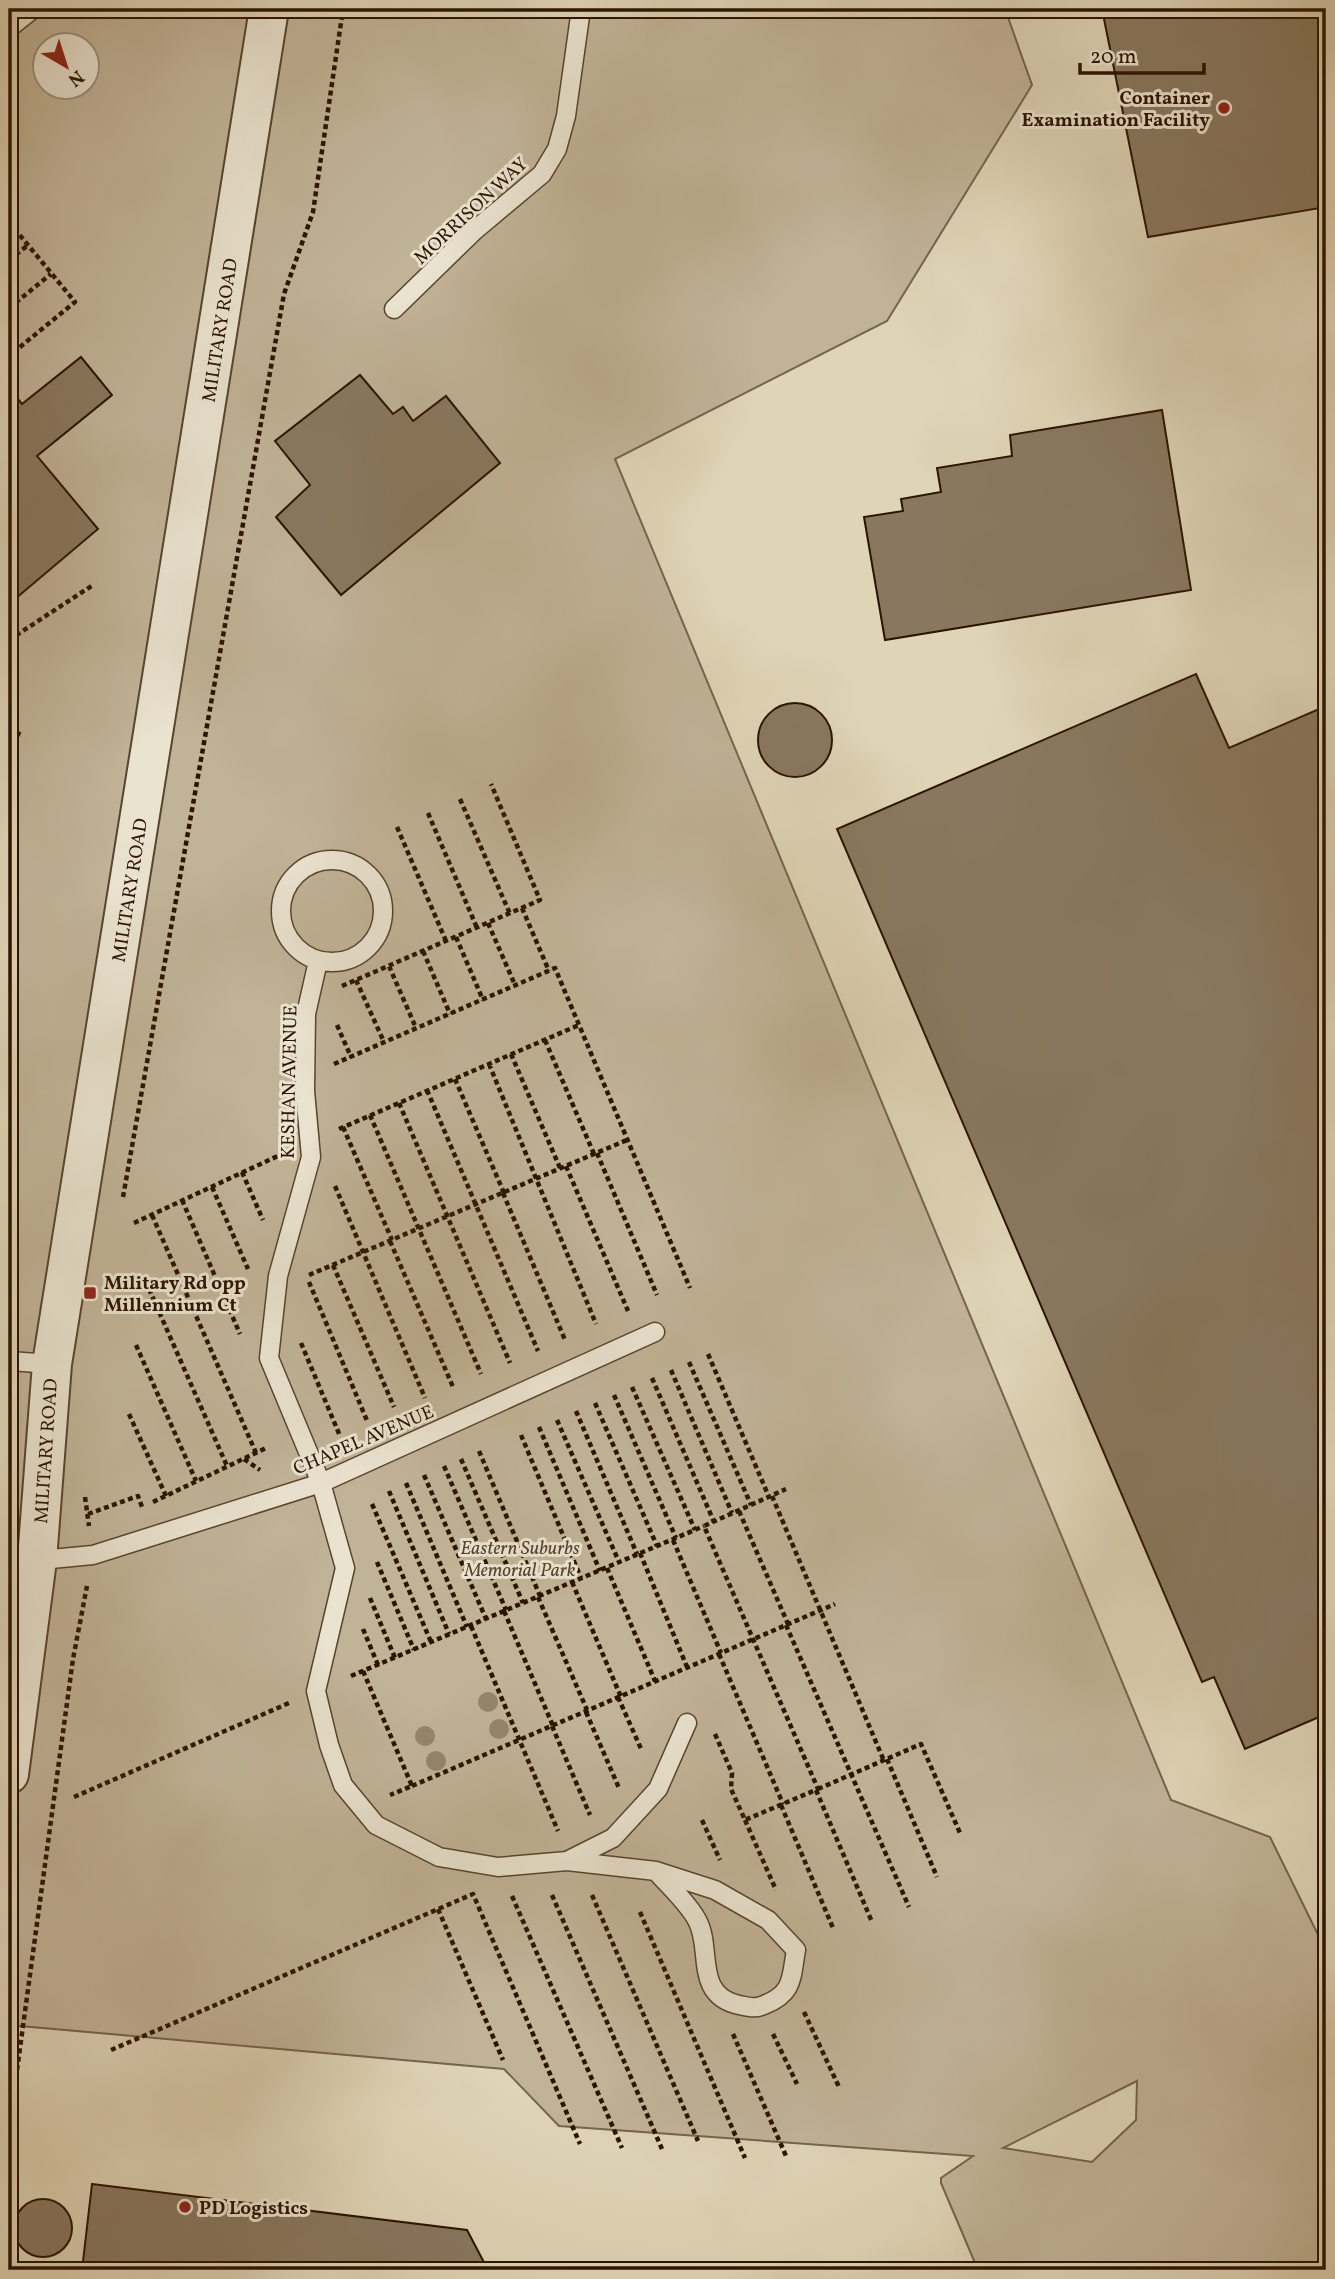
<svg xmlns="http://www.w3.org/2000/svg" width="1335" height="2279" font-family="Vollkorn,serif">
	<rect width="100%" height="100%" fill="#dfd4b6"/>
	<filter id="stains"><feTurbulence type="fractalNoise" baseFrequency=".00286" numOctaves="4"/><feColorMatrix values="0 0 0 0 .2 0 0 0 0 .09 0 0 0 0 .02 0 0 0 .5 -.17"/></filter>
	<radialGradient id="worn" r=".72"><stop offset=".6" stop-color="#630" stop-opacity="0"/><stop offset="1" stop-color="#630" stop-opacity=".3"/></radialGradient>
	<path fill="#c1b397" stroke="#76644c" stroke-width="2" fill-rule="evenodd" d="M9 9H1005L1032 85 887 321 615 459 1171 1800 1270 1837 1326 1951V2270H978L941 2183V2178L973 2156 559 2126 504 2069 9 2025ZM46 46H88V88H46ZM1137 2081 1136 2120 1092 2162 1003 2148Z"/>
	<path fill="#89785f" stroke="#2c1400" stroke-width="2" d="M1102 9H1326V207L1148 237Z
		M81 357 112 395 37 456 98 529 9 604V388L22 404Z
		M360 375 393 414 403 407 413 421 446 396 500 463 341 595 276 517 310 485 275 441Z
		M1162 410 1191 590 885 640 864 517 903 511 901 499 941 492 937 468 1012 456 1010 435Z
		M1196 674 1229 748 1326 706V1714L1245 1749 1214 1677 1202 1682 837 829Z
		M758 740a37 37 0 1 1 74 0a37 37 0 1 1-74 0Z
		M92 2184 467 2230 488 2270H82Z
		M14 2228a29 29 0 1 1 58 0a29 29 0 1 1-58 0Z"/>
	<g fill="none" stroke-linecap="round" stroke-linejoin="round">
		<defs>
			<path id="service" d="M9 28 33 9
				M394 309 474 231 542 174 557 149 566 116 581 9
				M281 911a51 51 0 1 1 102 0a51 51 0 1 1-102 0Z
				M318 961 306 1014 305 1091 311 1157 278 1276 269 1358 321 1483 345 1568 316 1691 329 1745 343 1785 376 1825 439 1857 498 1867 567 1861 656 1871 715 1890 768 1920 796 1950C791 1978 794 1993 764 2005 755 2009 749 2007 739 2005 693 1995 713 1948 697 1920 688 1903 669 1886 656 1871
				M9 1361 52 1364
				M9 1563 93 1555 321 1483 655 1332
				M567 1861 613 1838 658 1789 687 1723"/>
			<path id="tertiary" d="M9 1774 37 1560 52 1364 269 9"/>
		</defs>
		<use href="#service" stroke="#59442e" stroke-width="21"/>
		<use href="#tertiary" stroke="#59442e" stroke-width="42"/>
		<path stroke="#2c1400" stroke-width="4.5" stroke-dasharray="5 3.5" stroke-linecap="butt" d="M9 222 75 302 9 356
			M9 260 28 245
			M9 308 51 274
			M9 640 93 585
			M9 751 21 729
			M460 799 510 914
			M428 813 477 928
			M397 827 446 941
			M522 908 549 971
			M488 923 515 985
			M456 937 483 1000
			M423 951 450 1014
			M389 966 416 1028
			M356 980 384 1042
			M342 986 540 900 491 784
			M337 1025 351 1057
			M545 1040 594 1154
			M511 1054 560 1168
			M334 1064 555 968 690 1288
			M489 1064 596 1324
			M455 1079 504 1193
			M427 1090 538 1351
			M399 1103 510 1363
			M370 1115 481 1374
			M343 1127 392 1240
			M339 1129 579 1025
			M597 1153 657 1295
			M566 1166 628 1311
			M242 1172 263 1220
			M335 1186 425 1398
			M212 1187 248 1269
			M503 1193 565 1340
			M123 1197 284 294 313 212 343 9
			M182 1200 240 1334
			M152 1215 256 1453
			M134 1223 282 1154
			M390 1241 453 1387
			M333 1265 394 1407
			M309 1275 627 1140
			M309 1282 368 1423
			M149 1289 227 1466
			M301 1343 340 1436
			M136 1345 196 1481
			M708 1354 769 1497
			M689 1362 751 1505
			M671 1370 732 1513
			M652 1378 714 1522
			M632 1387 695 1530
			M614 1395 676 1538
			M595 1403 657 1546
			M576 1411 637 1554
			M129 1414 166 1496
			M557 1420 619 1562
			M539 1427 600 1571
			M521 1435 581 1578
			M479 1451 540 1596
			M244 1459 260 1470
			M461 1459 523 1603
			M444 1466 506 1610
			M424 1475 486 1619
			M406 1483 467 1627
			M389 1491 449 1634
			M772 1496 884 1761
			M85 1497 89 1526
			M153 1502 266 1448
			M372 1504 431 1642
			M739 1511 788 1624
			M88 1514 138 1496 142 1507 145 1506
			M673 1540 721 1653
			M640 1553 687 1667
			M377 1562 414 1650
			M607 1568 655 1681
			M572 1582 621 1697
			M538 1597 587 1710
			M370 1598 395 1658
			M504 1611 553 1726
			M786 1625 909 1907
			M471 1626 558 1831
			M363 1629 378 1665
			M719 1654 783 1804
			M363 1671 412 1786 390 1795
			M351 1676 704 1526
			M618 1697 642 1751
			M586 1712 619 1788
			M552 1726 590 1815
			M715 1734 732 1773 731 1789 745 1820 818 1789 704 1526 786 1489
			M887 1759 937 1877
			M412 1786 835 1604
			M818 1789 921 1744 960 1833
			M816 1790 872 1922
			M74 1797 289 1703
			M781 1805 833 1928
			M702 1820 720 1860
			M745 1820 776 1890
			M552 1895 662 2149
			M592 1895 698 2141
			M512 1896 622 2148
			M438 1909 503 2060
			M640 1912 745 2158
			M804 2012 839 2087
			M733 2034 786 2156
			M773 2034 797 2084
			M111 2050 473 1894 580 2144
			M9 2129 73 1659 87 1586"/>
		<use href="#service" stroke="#eae3d0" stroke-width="18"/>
		<use href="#tertiary" stroke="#eae3d0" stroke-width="38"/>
	</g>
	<g fill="#95856b">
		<circle cx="488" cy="1702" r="10"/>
		<circle cx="499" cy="1729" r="10"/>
		<circle cx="425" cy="1736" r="10"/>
		<circle cx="436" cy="1761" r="10"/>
	</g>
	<g fill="#8f2418" stroke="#eae3d0" stroke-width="2.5">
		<circle cx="1224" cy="108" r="7"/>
		<rect x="83" y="1286" width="14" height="14" rx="3.5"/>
		<circle cx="185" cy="2207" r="7"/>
	</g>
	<g text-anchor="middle" stroke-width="6" stroke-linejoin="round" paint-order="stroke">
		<g font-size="19" font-weight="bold" fill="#2c1400" stroke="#eae3d0" text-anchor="start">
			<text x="1210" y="104" text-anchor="end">Container<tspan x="1210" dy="22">Examination Facility</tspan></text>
			<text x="104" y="1289">Military Rd opp<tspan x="104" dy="22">Millennium Ct</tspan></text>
			<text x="199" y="2214">PD Logistics</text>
		</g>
		<g font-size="19" fill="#2c1400" stroke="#eae3d0">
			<text transform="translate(470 210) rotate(-43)" y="7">MORRISON WAY</text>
			<text transform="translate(219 330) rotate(-81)" y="7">MILITARY ROAD</text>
			<text transform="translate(129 890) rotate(-81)" y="7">MILITARY ROAD</text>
			<text transform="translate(288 1082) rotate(-89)" y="7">KESHAN AVENUE</text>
			<text transform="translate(363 1439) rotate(-23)" y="7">CHAPEL AVENUE</text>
			<text transform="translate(45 1451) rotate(-86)" y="7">MILITARY ROAD</text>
		</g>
		<g font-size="19" font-style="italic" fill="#59442d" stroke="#eae3d0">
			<text x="520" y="1554">Eastern Suburbs<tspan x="520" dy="22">Memorial Park</tspan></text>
		</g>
	</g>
	<rect width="1335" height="2279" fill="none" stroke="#dfd4b6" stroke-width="35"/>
	<rect x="10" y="10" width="1314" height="2258" fill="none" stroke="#2c1400" stroke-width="3.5"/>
	<rect x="18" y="18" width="1300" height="2244" fill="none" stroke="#2c1400" stroke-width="2"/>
	<g transform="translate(66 66) rotate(141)"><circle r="33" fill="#eae3d0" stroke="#9e907d" stroke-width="2"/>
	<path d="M0-5L12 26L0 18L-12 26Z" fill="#8f2418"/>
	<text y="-10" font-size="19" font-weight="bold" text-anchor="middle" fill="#2c1400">N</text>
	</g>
	<path d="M1080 63v10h124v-10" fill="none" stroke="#2c1400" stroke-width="3.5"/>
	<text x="1090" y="63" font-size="21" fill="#2c1400" stroke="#eae3d0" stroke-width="5" paint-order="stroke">20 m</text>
	<rect width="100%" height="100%" filter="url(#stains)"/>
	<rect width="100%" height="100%" fill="url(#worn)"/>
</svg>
